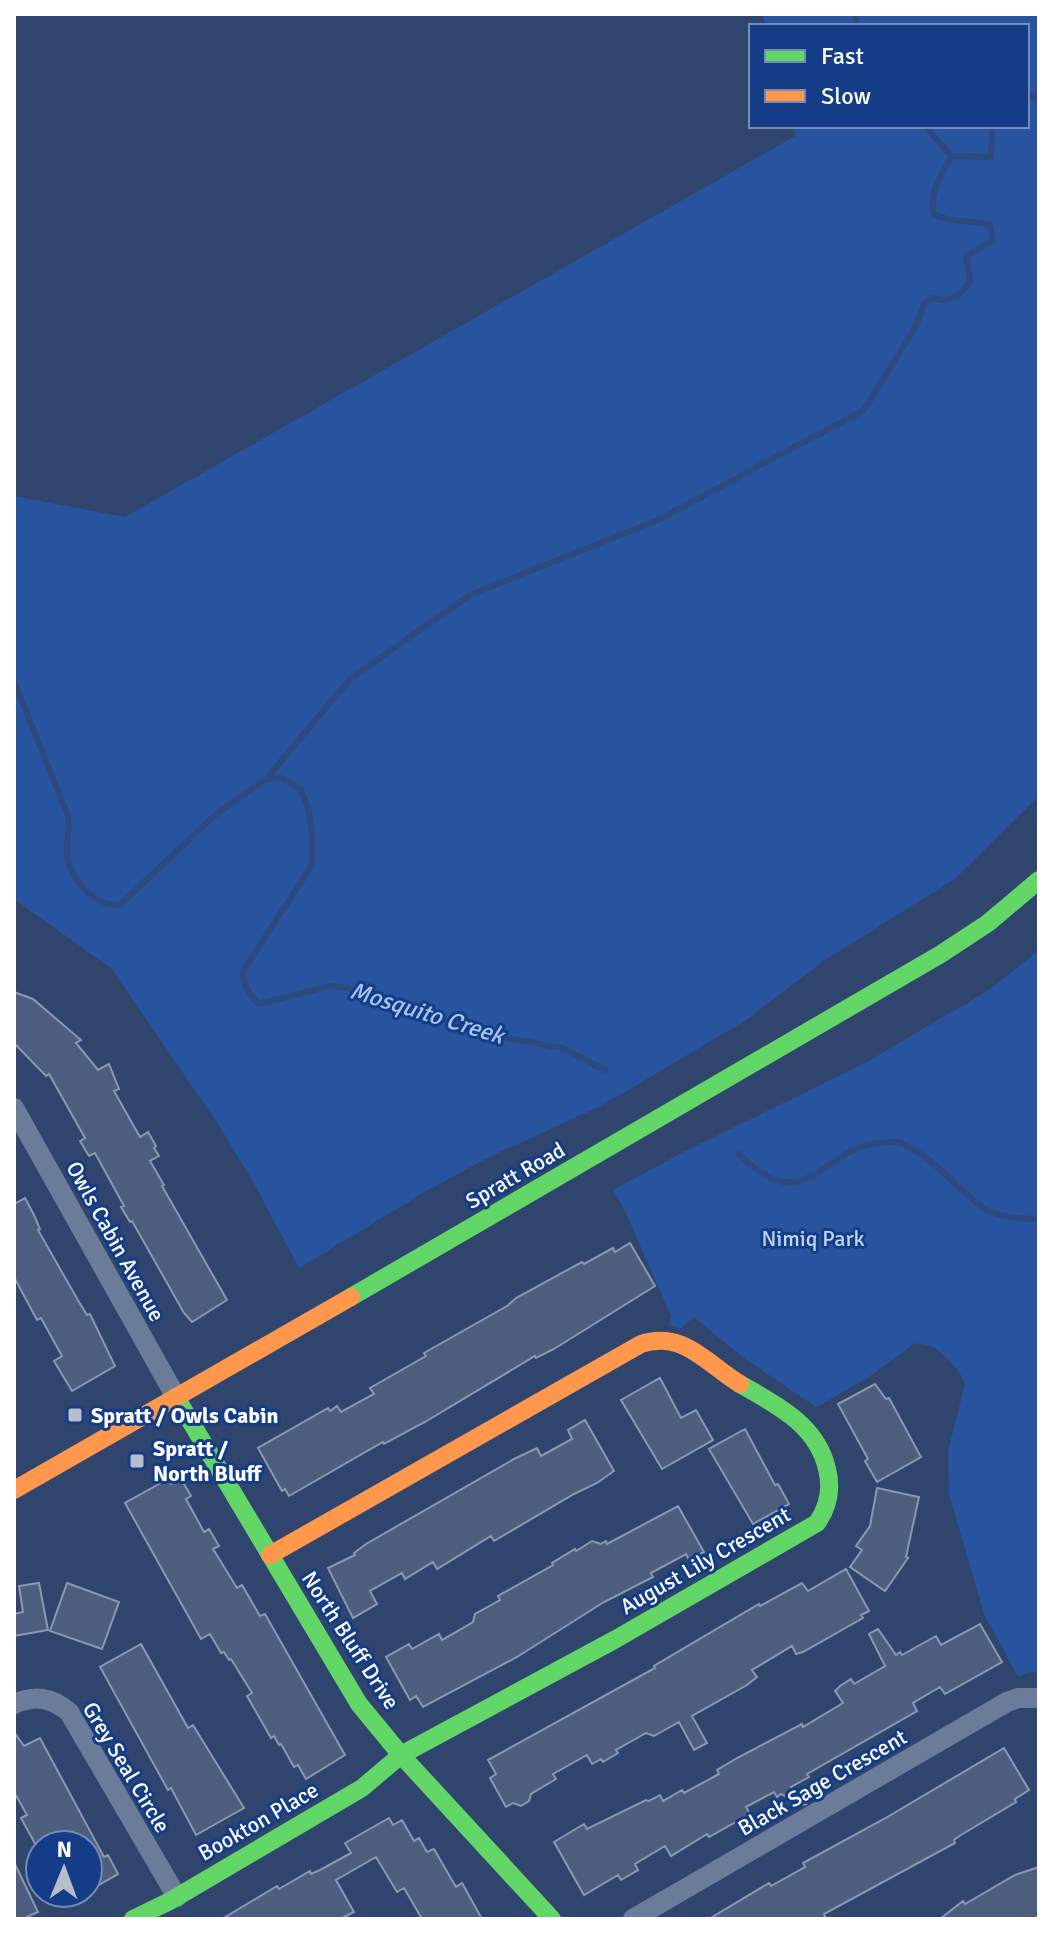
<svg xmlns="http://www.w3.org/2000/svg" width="1053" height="1933" font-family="Signika,sans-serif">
	<rect width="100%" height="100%" fill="#2f456d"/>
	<path fill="#28539e" d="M762 14H1039V796L955 879 822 962 745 1021 601 1106 487 1158 430 1189 299 1268 252 1180 218 1124 111 968 14 899V496L125 517 795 136 793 126H1027V26H766Z
		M1039 950V1672H1030L1018 1677 984 1614 949 1494 948 1451 965 1384C960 1368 933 1339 914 1344L866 1379 816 1407 741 1356 694 1317 679 1329 669 1325 671 1316 625 1211 613 1190 685 1151 865 1063 989 990Z"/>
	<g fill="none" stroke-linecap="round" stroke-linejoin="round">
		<path stroke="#2c4a7f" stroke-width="6" d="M855 14 857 26
			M1027 95 1034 98 1039 92
			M924 126 952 156
			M14 681 68 816C70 830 66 842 67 855 70 879 95 907 120 905L215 815 266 779 282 778 301 790 309 811 312 834V865L243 971C243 985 249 995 259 1004L330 986 348 988 489 1035 563 1048 605 1070
			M266 779 350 679 470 595 658 520 864 410 916 326 924 304 932 298C950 303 960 297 970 281L966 256 993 240 990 225C973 220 947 223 933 213 930 190 941 175 952 156L991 157 992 126
			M739 1154C806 1222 822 1147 880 1143 885 1143 893 1141 898 1142 907 1144 917 1152 925 1157 946 1172 965 1196 985 1209 1001 1218 1022 1219 1039 1219"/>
	</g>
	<path fill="#4c5d7e" stroke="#8998b1" stroke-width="2" d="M14 992 33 999 81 1040 76 1043 98 1070 109 1064 119 1089 114 1091 140 1137 148 1132 156 1146 154 1148 159 1156 150 1161 164 1185 162 1186 227 1300 192 1322 184 1313 132 1221 130 1222 121 1207 124 1206 95 1153 89 1156 80 1141 85 1138 49 1074 46 1076 14 1043Z
		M25 1198 34 1215 40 1229 38 1230 79 1302 87 1315 90 1314 115 1366 72 1391 54 1361 62 1356 41 1318 37 1320 14 1277V1204Z
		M630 1243 655 1286 554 1349 536 1358 535 1356 425 1422 384 1444 383 1442 289 1496 285 1489 282 1491 258 1448 328 1408 330 1411 337 1406 341 1412 374 1394 370 1388 426 1356 424 1353 507 1306 516 1298 582 1262 584 1264 613 1248 615 1252Z
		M660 1378 681 1418 696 1410 713 1440 662 1469 621 1400Z
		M875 1384 886 1399 889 1398 921 1457 877 1482 865 1461 868 1459 838 1404Z
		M585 1420 614 1471 597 1483 574 1494 494 1541 491 1536 437 1569 433 1562 405 1579 402 1573 370 1591 377 1604 353 1618 328 1568 355 1555 354 1553 366 1544 514 1459 537 1448 541 1456 572 1439 568 1430Z
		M745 1429 775 1485 778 1484 789 1504 753 1524 709 1449Z
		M168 1479 171 1484 181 1479 191 1496 186 1499 204 1532 209 1529 219 1546 213 1549 237 1588 242 1585 260 1616 265 1614 345 1755 306 1779 298 1765 294 1767 281 1744 279 1745 274 1736 271 1738 247 1696 252 1693 231 1659 229 1660 224 1652 221 1653 210 1634 201 1639 125 1503Z
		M877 1488 919 1497 906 1557 908 1558 885 1591 850 1567 862 1550 856 1546 870 1526Z
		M678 1506 704 1552 689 1560 686 1554 651 1573 653 1577 604 1602 517 1657 423 1707 416 1696 410 1700 386 1657 409 1644 412 1649 439 1634 442 1640 473 1622 475 1614 500 1600 498 1596 553 1565 552 1563 575 1549 576 1551 592 1541 601 1544 606 1541 607 1544Z
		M846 1569 869 1611 861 1615 863 1618 803 1652 796 1654 792 1646 752 1670 757 1677 747 1685 692 1716 707 1743 694 1750 679 1722 654 1736 646 1733 616 1750 618 1753 603 1762 601 1759 592 1764 587 1755 553 1774 556 1779 531 1794 529 1801 521 1806 513 1803 506 1807 490 1778 496 1774 488 1760 655 1668 654 1666 759 1604 760 1606 802 1583 808 1591Z
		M39 1583 48 1630 14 1636V1614L23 1612 19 1586Z
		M67 1583 119 1602 102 1649 50 1631Z
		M980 1624 1002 1662 945 1694 940 1687 913 1703 917 1711 807 1774 809 1777 791 1787 806 1804 803 1805 781 1794 777 1797 774 1792 746 1807 750 1814 709 1837 707 1834 671 1856 665 1846 635 1864 638 1870 621 1880 618 1875 584 1895 554 1842 584 1824 587 1829 646 1800 649 1801 660 1795 663 1801 682 1790 684 1793 719 1774 717 1770 737 1758 802 1724 803 1727 843 1703 835 1691 840 1686 851 1679 854 1684 885 1666 869 1634 878 1629 896 1655 900 1652 902 1655 936 1636 941 1645Z
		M141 1644 188 1728 193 1725 244 1808 196 1835 171 1788 168 1790 100 1667Z
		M14 1732 24 1746 40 1738 104 1857 108 1855 118 1874 88 1891V1845H40L38 1849 21 1818 27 1815 14 1792Z
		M1004 1748 1029 1790 1015 1799 1016 1802 961 1835 954 1840 955 1843 824 1914 826 1919H709L769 1883 771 1886 805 1867 803 1863 884 1819Z
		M389 1818 393 1825 402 1820 414 1841 419 1838 427 1852 434 1849 456 1887 462 1883 482 1919H422L404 1888 397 1892 376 1857 336 1880 354 1912 340 1919H222L277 1886 279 1889 310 1871 311 1874 320 1870 351 1853 345 1843Z
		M14 1862 38 1912 23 1919H14Z
		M1039 1867V1919H940L963 1901 965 1904 1015 1875Z"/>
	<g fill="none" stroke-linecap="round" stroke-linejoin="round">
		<path stroke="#6b7c9b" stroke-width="20" d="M14 1108 176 1397
			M14 1704C35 1695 51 1697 69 1712L177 1897
			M633 1919 1007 1702 1018 1698H1039"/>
		<path stroke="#63d668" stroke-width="18" d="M351 1297 941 954 988 923 1039 880
			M176 1397 359 1704 401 1755 552 1919
			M133 1919 170 1901 362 1788 401 1755 616 1639 817 1523C829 1506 832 1489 827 1469 817 1425 777 1405 740 1384"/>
		<path stroke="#ff974d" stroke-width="18" d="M14 1490 351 1297
			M270 1555 641 1344C683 1330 707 1364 740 1384"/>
	</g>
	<g fill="#b6becc" stroke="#153d87" stroke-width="3">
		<rect x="67" y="1407" width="16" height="16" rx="4"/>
		<rect x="129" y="1453" width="16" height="16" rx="4"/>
	</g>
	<g text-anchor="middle" stroke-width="6" stroke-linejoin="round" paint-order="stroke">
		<g font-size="22" fill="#fff" stroke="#153d87">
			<text transform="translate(515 1175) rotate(-30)" y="8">Spratt Road</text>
			<text transform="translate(116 1241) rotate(61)" y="8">Owls Cabin Avenue</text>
			<text transform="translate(705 1560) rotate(-30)" y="8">August Lily Crescent</text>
			<text transform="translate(351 1640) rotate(57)" y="8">North Bluff Drive</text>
			<text transform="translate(127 1767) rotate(59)" y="8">Grey Seal Circle</text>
			<text transform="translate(822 1782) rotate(-30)" y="8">Black Sage Crescent</text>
			<text transform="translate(258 1821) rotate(-30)" y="8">Bookton Place</text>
		</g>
		<g font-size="22" fill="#c0d6fb" stroke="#153d87">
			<text x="813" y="1246">Nimiq Park</text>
		</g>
		<g font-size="22" font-weight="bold" fill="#fff" stroke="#153d87" text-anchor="start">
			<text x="91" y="1423">Spratt / Owls Cabin</text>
			<text x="153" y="1456">Spratt /<tspan x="153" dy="25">North Bluff</tspan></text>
		</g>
		<g font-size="24" font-style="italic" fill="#a6c4f6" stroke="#153d87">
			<text transform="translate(427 1013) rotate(17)" y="8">Mosquito Creek</text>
		</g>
	</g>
	<rect width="1053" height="1933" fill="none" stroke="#ffffff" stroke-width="32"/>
	<rect x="749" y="24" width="280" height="104" fill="#153d87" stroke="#738bb7" stroke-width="2"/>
	<rect x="765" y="50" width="40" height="12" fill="#63d668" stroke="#738bb7" stroke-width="2"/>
	<text x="821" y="64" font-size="24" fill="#ffffff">Fast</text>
	<rect x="765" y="90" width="40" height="12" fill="#ff974d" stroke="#738bb7" stroke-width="2"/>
	<text x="821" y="104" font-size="24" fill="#ffffff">Slow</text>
	<g transform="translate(64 1869) rotate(1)"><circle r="38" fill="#153d87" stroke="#738bb7" stroke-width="2"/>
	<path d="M0-6L14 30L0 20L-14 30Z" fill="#b6becc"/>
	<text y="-12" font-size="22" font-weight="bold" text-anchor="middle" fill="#ffffff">N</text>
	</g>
</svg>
